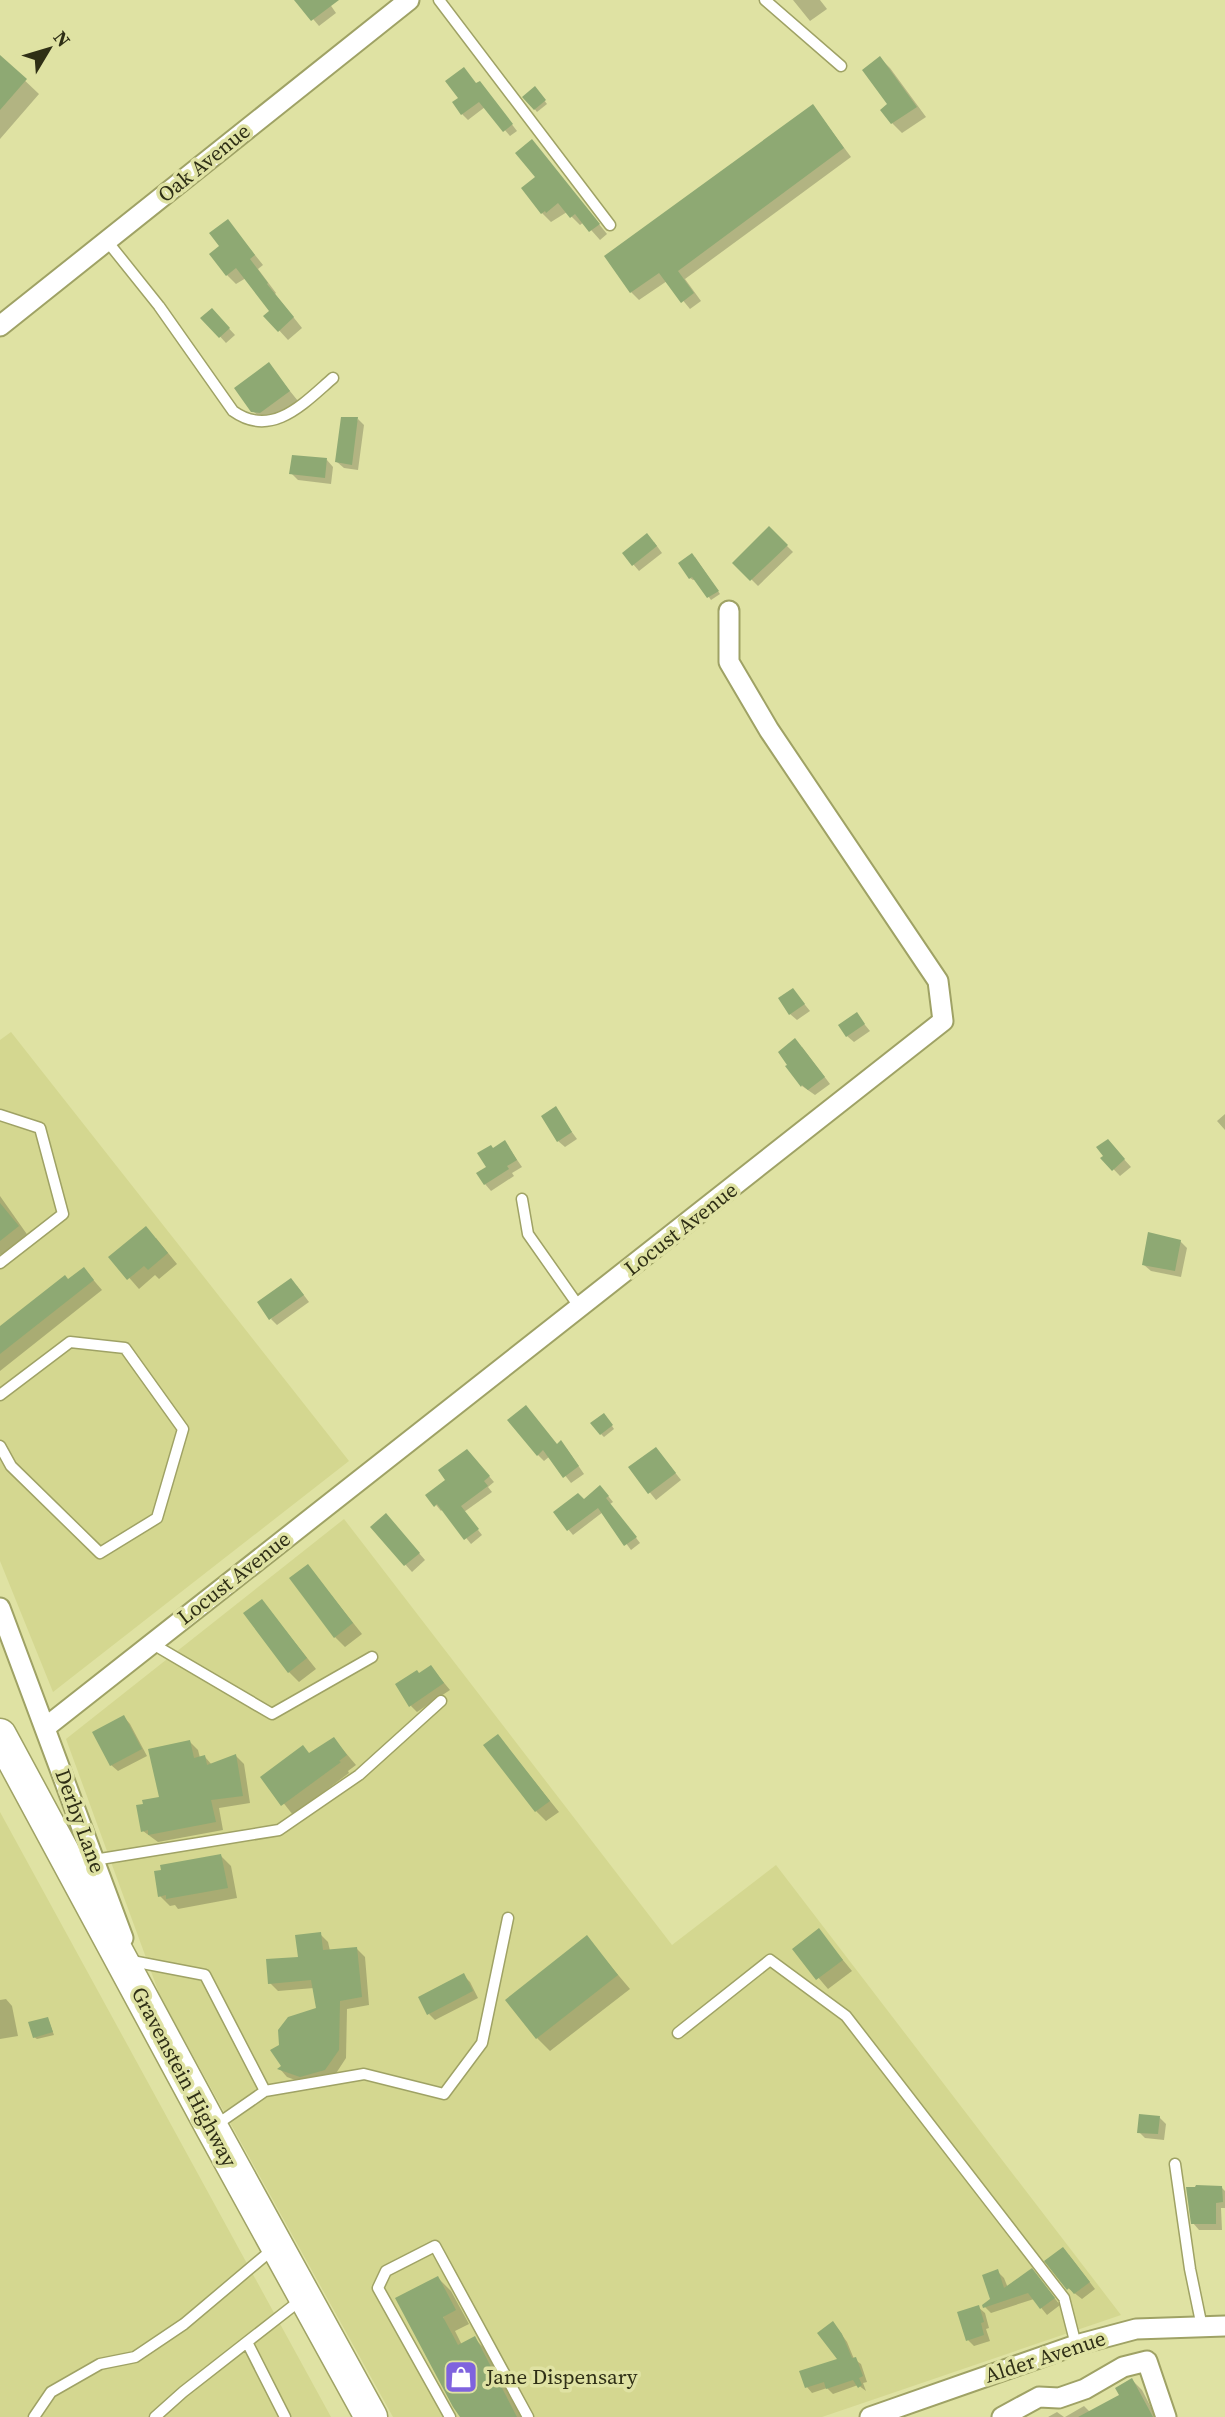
<svg xmlns="http://www.w3.org/2000/svg" width="1225" height="2417" font-family="'Source Serif 4',serif">
	<rect width="100%" height="100%" fill="#dfe2a3"/>
	<path fill="#d4d790" d="M11 1032 349 1461 53 1692 0 1561V1040Z
		M344 1519 672 1945 776 1865 1121 2315 822 2417H393L160 1996 66 1739Z
		M0 1812 331 2417H0Z"/>
	<path fill="#0003" d="M297 0H327L336 13 319 26Z
		M793 0H820L827 9 810 21Z
		M0 57 39 94 0 139Z
		M880 58 890 68 926 117 902 133 892 123Z
		M480 83 517 131 510 136 485 107 468 120 462 114 460 98Z
		M537 91 547 104 537 112 525 97Z
		M813 106 851 157 685 279 701 301 690 309 667 281 639 300 631 292Z
		M532 141 607 234 600 240 584 222 580 225 567 212 551 222 542 213Z
		M228 221 263 265 258 269 276 293 275 294 302 328 288 340 266 316 271 311 246 278 236 284 227 275 221 246Z
		M212 310 235 335 226 343 203 318Z
		M269 365 298 401 271 423 263 421 253 411Z
		M358 419 364 425 358 470 344 468 337 462Z
		M327 460 333 467 331 484 298 480 291 473Z
		M769 528 793 552 758 586 735 563Z
		M654 542 662 553 639 571 633 564Z
		M695 557 720 594 711 600 696 579 693 580 690 578Z
		M793 990 810 1011 797 1020 790 1014Z
		M856 1014 870 1031 854 1042 847 1036Z
		M802 1047 830 1084 815 1095 802 1086 787 1066Z
		M555 1109 577 1139 565 1147 558 1141Z
		M1225 1114V1130L1217 1121Z
		M505 1142 522 1167 512 1173 514 1176 491 1191 485 1184 488 1168 494 1150Z
		M1114 1148 1131 1167 1120 1176 1103 1158Z
		M0 1196 31 1240 6 1260 0 1254Z
		M156 1238 177 1264 159 1279 155 1275 139 1289 111 1257Z
		M1180 1241 1187 1248 1181 1277 1151 1271 1144 1265Z
		M84 1269 102 1290 0 1371V1329Z
		M297 1286 309 1302 277 1325 271 1319Z
		M532 1414 557 1445 567 1449 584 1474 571 1483 550 1456 544 1461 538 1455Z
		M606 1417 614 1429 604 1437 601 1434Z
		M472 1456 494 1482 488 1487 492 1492 464 1512 482 1535 471 1544 443 1509 441 1511 428 1495 448 1481Z
		M662 1456 681 1480 656 1500 630 1468Z
		M605 1492 613 1502 610 1504 640 1543 631 1550 603 1512 573 1535 555 1513Z
		M392 1522 425 1560 412 1572 372 1527Z
		M308 1566 362 1634 345 1647 335 1637Z
		M262 1601 316 1669 299 1682 289 1672Z
		M431 1667 450 1690 417 1712 411 1706 420 1675Z
		M124 1717 130 1724 147 1756 118 1771 111 1765Z
		M498 1736 559 1812 546 1821 536 1811Z
		M334 1739 356 1765 348 1771 349 1773 293 1815 263 1777 310 1755Z
		M190 1742 198 1750 200 1758 205 1757 212 1765 236 1756 244 1764 250 1803 219 1808 223 1830 158 1842 143 1831Z
		M221 1856 231 1866 237 1898 178 1909 175 1905 170 1906 160 1896Z
		M819 1931 852 1971 828 1989 794 1949Z
		M320 1934 328 1942 330 1951 357 1949 365 1957 369 2005 347 2009 346 2058 333 2078 309 2085 287 2077 280 2069 319 2010 314 1988 278 1991 270 1983 300 1958Z
		M587 1938 630 1989 550 2051 537 2038Z
		M463 1975 470 1982 478 1998 435 2020 429 2014Z
		M6 1999 12 2006 18 2036 0 2039V2000Z
		M48 2019 54 2035 37 2039 34 2037Z
		M1159 2117 1166 2124 1164 2140 1145 2138 1139 2132Z
		M1222 2188 1225 2191V2208H1221L1222 2230H1199L1193 2223Z
		M1069 2255 1095 2289 1082 2299 1068 2288Z
		M997 2271 1004 2278 1008 2288 1038 2277 1060 2305 1047 2315 1034 2299 991 2313 984 2306 993 2300Z
		M438 2278 451 2291 469 2324 455 2331 462 2345 474 2338 488 2352 522 2417H461L455 2406Z
		M978 2307 985 2313 989 2328 986 2329 990 2341 974 2346 968 2340Z
		M838 2329 847 2342 854 2359 861 2364 867 2382 863 2383 866 2391 858 2385 833 2394 827 2388 812 2393 807 2387 839 2360Z
		M1132 2380 1142 2390 1156 2417H1065L1084 2406 1090 2412 1121 2395Z
		M1057 2412 1064 2417H1048Z"/>
	<path fill="#8ea973" d="M294 0H339L311 21Z
		M0 55 27 79 0 110Z
		M880 56 917 107 891 124 880 110 887 104 862 70Z
		M464 67 476 83 480 81 513 124 503 132 479 102 461 115 452 102 458 98 445 81Z
		M535 86 546 100 534 110 522 97Z
		M813 104 844 148 678 271 694 293 681 303 659 273 630 293 604 256Z
		M532 139 600 224 589 232 575 214 570 218 558 203 546 213 545 211 541 214 521 188 535 177 515 153Z
		M228 219 255 255 250 259 268 283 267 284 294 317 278 332 263 316 269 311 236 268 226 276 209 254 219 246 209 233Z
		M212 308 230 328 219 338 200 318Z
		M269 362 290 391 260 413 251 412 234 388Z
		M341 417H358L352 465 335 462Z
		M292 455 327 458 325 478 289 474Z
		M769 526 788 545 750 581 732 563Z
		M647 533 657 546 632 566 622 553Z
		M692 553 719 591 707 598 692 577 689 579 678 563Z
		M793 988 805 1004 789 1015 778 998Z
		M857 1012 865 1024 846 1037 838 1025Z
		M795 1038 825 1077 808 1090 802 1085 801 1087 785 1066 787 1065 778 1052Z
		M556 1106 572 1132 557 1142 541 1116Z
		M1108 1139 1125 1159 1112 1171 1100 1158 1103 1156 1096 1147Z
		M505 1140 517 1160 507 1166 509 1169 484 1185 476 1173 486 1167 477 1153 491 1145 493 1148Z
		M0 1203 19 1226 0 1241Z
		M146 1226 168 1253 148 1270 144 1266 127 1280 108 1257Z
		M1148 1232 1181 1240 1175 1271 1142 1265Z
		M84 1267 94 1280 0 1354V1326L65 1275 68 1279Z
		M291 1278 304 1295 269 1320 257 1302Z
		M526 1405 557 1444 561 1440 579 1466 563 1478 543 1450 537 1456 507 1420Z
		M604 1413 613 1425 600 1435 590 1423Z
		M656 1447 676 1473 648 1494 628 1467Z
		M467 1449 490 1476 484 1481 488 1486 461 1506 479 1529 464 1540 437 1504 434 1507 425 1495 445 1480 438 1470Z
		M600 1485 609 1496 606 1498 637 1537 624 1546 598 1508 567 1531 553 1512 578 1493 584 1499Z
		M386 1513 420 1553 404 1566 370 1527Z
		M308 1564 353 1623 334 1638 289 1578Z
		M262 1599 307 1658 288 1673 243 1613Z
		M431 1665 444 1683 409 1707 395 1684 417 1670 419 1673Z
		M124 1715 142 1749 110 1766 92 1732Z
		M498 1734 550 1801 535 1812 483 1745Z
		M334 1737 347 1755 339 1761 341 1762 281 1806 260 1777 303 1745 309 1753Z
		M190 1740 194 1758 205 1755 207 1765 236 1754 243 1796 211 1800 216 1822 148 1835V1830L141 1832 136 1805 143 1804 142 1800 159 1797 148 1749Z
		M221 1854 228 1888 166 1899V1895L158 1897 154 1871 161 1870 160 1865Z
		M819 1928 843 1960 816 1980 792 1949Z
		M321 1932 323 1950 357 1947 362 1997 340 2001 339 2050 325 2070 300 2077 277 2069 281 2066 270 2050 279 2045 278 2030 288 2017 316 2008 311 1980 268 1984 266 1959 298 1957 295 1935Z
		M587 1935 618 1975 536 2039 505 2000Z
		M464 1973 473 1991 427 2015 418 1997Z
		M48 2017 53 2032 33 2038 28 2022Z
		M1139 2114 1160 2116 1158 2134 1137 2133Z
		M1196 2185 1222 2186 1223 2202 1216 2203V2224H1191L1186 2187H1195Z
		M1063 2247 1090 2282 1074 2294 1069 2288 1067 2290 1044 2261Z
		M1032 2268 1055 2298 1040 2309 1028 2293 983 2308 982 2305 990 2299 982 2275 998 2269 1004 2288Z
		M438 2276 456 2310 443 2317 458 2345 475 2336 517 2417H460L453 2407 395 2298Z
		M979 2305 984 2322 981 2323 984 2335 966 2341 957 2312Z
		M833 2321 842 2334 852 2358 856 2357 863 2376 859 2378 862 2385 858 2388 853 2380 826 2389 824 2382 805 2388 799 2371 837 2359 817 2333Z
		M1132 2378 1153 2417H1078L1119 2395 1115 2388Z"/>
	<g fill="none" stroke-linecap="round" stroke-linejoin="round">
		<defs>
			<path id="service" d="M439 0 610 225
				M765 0 841 66
				M107 241 159 306 233 411C272 439 304 403 333 378
				M0 1115 40 1128 63 1214 0 1263
				M522 1199 528 1234 580 1308
				M0 1395 70 1342 125 1348 183 1429 157 1518 100 1553 11 1466 0 1446
				M151 1643 272 1714 372 1657
				M94 1860 279 1830 359 1775 441 1701
				M132 1961 205 1975 265 2091 216 2125
				M678 2033 770 1960 846 2016 1064 2298 1076 2345
				M265 2091 364 2074 444 2094 482 2043 508 1918
				M1175 2164 1190 2269 1202 2327
				M247 2342 285 2417
				M34 2417 51 2392 100 2364 135 2357 184 2324 273 2249
				M155 2417 183 2392 302 2299
				M450 2417 378 2288 386 2271 435 2246 528 2417"/>
			<path id="minor" d="M0 326 409 0
				M0 1608 123 1938
				M46 1727 943 1021 938 981 769 730 729 662V611
				M870 2417 1076 2345 1136 2329 1225 2326
				M1002 2417 1039 2397 1059 2398 1085 2389 1123 2367 1147 2361 1166 2417"/>
			<path id="primary" d="M0 1735 212 2128 371 2417"/>
		</defs>
		<use href="#service" stroke="#9fa265" stroke-width="13"/>
		<use href="#minor" stroke="#9fa265" stroke-width="23"/>
		<use href="#primary" stroke="#9fa265" stroke-width="35"/>
		<use href="#service" stroke="#fff" stroke-width="10"/>
		<use href="#minor" stroke="#fff" stroke-width="19"/>
		<use href="#primary" stroke="#fff" stroke-width="32"/>
	</g>
	<defs>
		<symbol id="shop-square" viewBox="-11 -11 22 22"><rect x="-9" y="-9" width="18" height="18" rx="4" fill="#7f63de" stroke="#dfe2a3"/><path d="M-5-2.5h2.3a2.7 3.5 0 0 1 5.4 0H5L5.5 6h-11ZM-1.5-2.5h3a1.5 2.3 0 0 0-3 0Z" fill="#fff"/></symbol>
	</defs>
	<g fill-rule="evenodd">
		<use href="#shop-square" x="442" y="2358" width="38" height="38"/>
	</g>
	<g text-anchor="middle" stroke-width="7" stroke-linejoin="round" paint-order="stroke">
		<g font-size="21" fill="#2f2f16" stroke="#dfe2a3">
			<text transform="translate(204 163) rotate(-39)" y="7">Oak Avenue</text>
			<text transform="translate(681 1229) rotate(-38)" y="7">Locust Avenue</text>
			<text transform="translate(234 1578) rotate(-38)" y="7">Locust Avenue</text>
			<text transform="translate(80 1821) rotate(70)" y="7">Derby Lane</text>
			<text transform="translate(184 2077) rotate(62)" y="7">Gravenstein Highway</text>
			<text transform="translate(1045 2357) rotate(-18)" y="7">Alder Avenue</text>
		</g>
		<g font-size="21" fill="#2f2f16" stroke="#dfe2a3" text-anchor="start">
			<text x="486" y="2384">Jane Dispensary</text>
		</g>
	</g>
	<g transform="translate(49 49) rotate(52)" stroke="#dfe2a3" stroke-width="5" paint-order="stroke">
	<path d="M0-5L12 26L0 18L-12 26Z" fill="#2f2f16"/>
	<text y="-10" font-size="19" font-weight="bold" text-anchor="middle" fill="#2f2f16">N</text>
	</g>
</svg>
